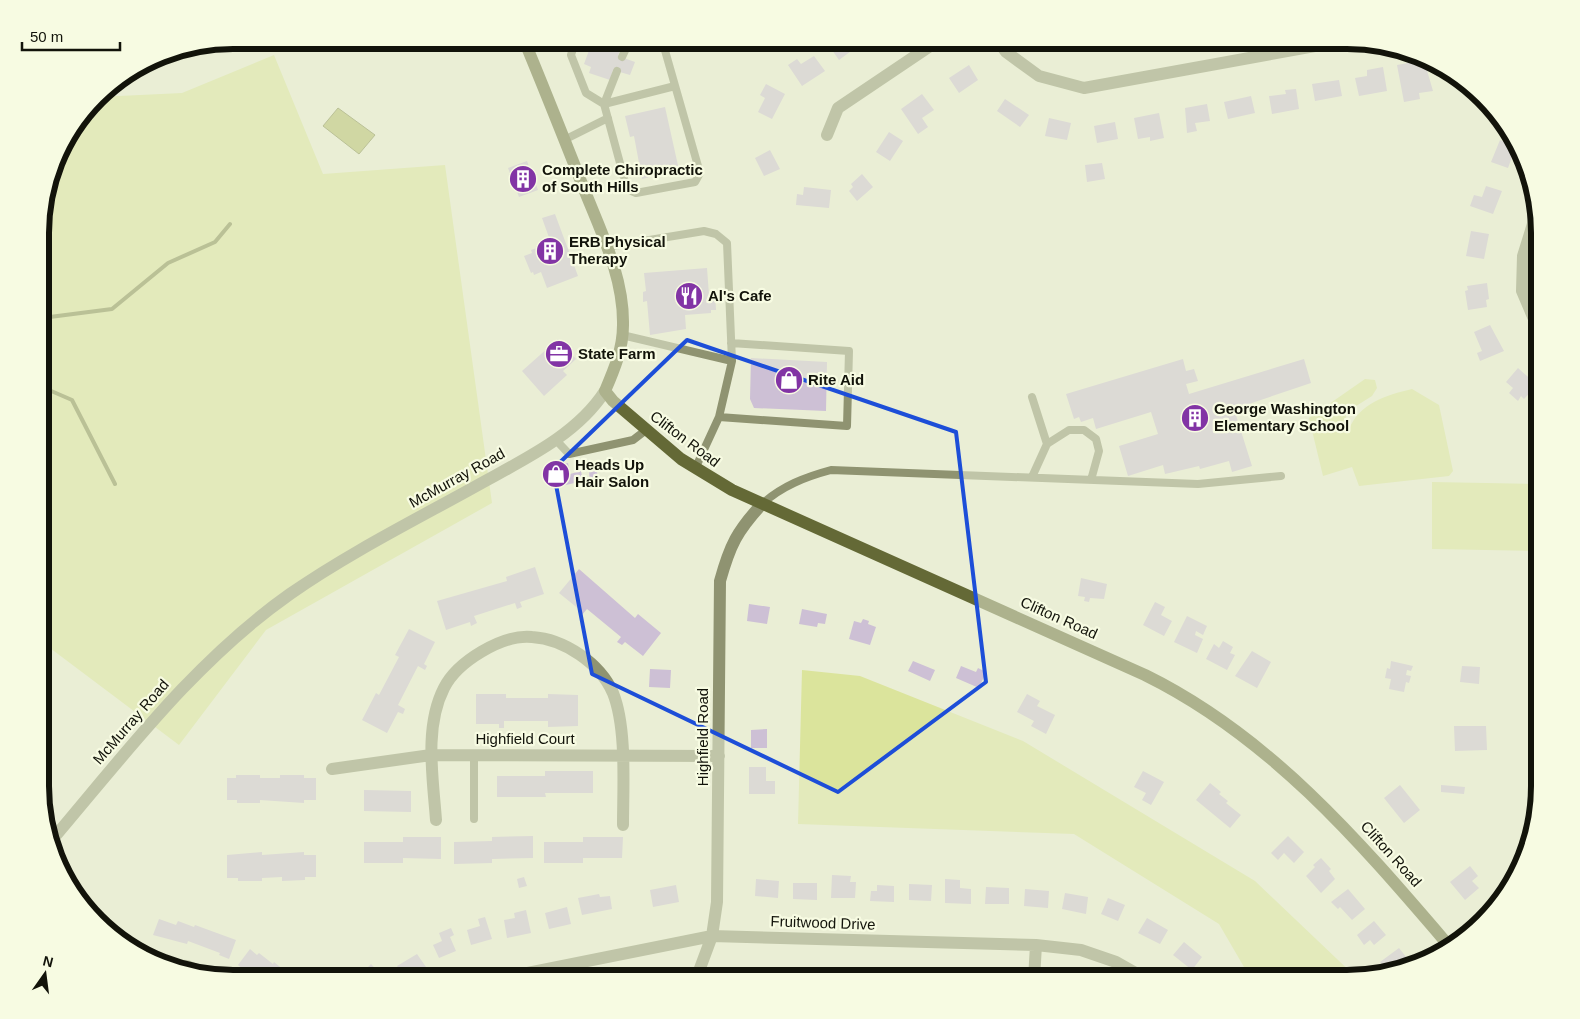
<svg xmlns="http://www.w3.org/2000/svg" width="1580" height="1019" font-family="Helvetica,sans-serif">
	<rect width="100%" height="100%" fill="#eaeed5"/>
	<path fill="#dbe49c" d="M274 55 323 174 445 165 492 503 266 630 179 745 42 642V208L60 147 98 97 182 93Z
		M1365 379 1375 380 1377 388 1372 396 1345 413 1349 430C1358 404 1386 395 1412 389L1439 405 1453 471 1449 476 1359 486 1352 467 1323 476 1309 418Z
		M1432 482 1540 484V551L1432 549Z
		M802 670 860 676 1023 741 1255 881 1358 979H1251L1219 924 1074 834 798 824Z"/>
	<path fill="#b2bb67" stroke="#82894b" d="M338 108 375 135 359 154 323 126Z"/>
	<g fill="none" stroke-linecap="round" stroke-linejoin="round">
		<path stroke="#82894b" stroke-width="4" d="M42 318 112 309 168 263 215 242 230 224
			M42 387 72 400 115 484"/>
	</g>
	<path fill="#cdc0d5" d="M599 40 621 47 618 56 635 62 630 75 613 70 610 80 589 73 591 67 584 64 591 45 597 47Z
		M825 40H859L862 43 839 60Z
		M192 48 193 50 167 59 165 54Z
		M814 56 825 71 802 86 788 65 797 59 801 64Z
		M1424 60 1433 91 1419 93 1420 99 1404 102 1397 65Z
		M969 65 978 80 959 93 949 78Z
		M1383 67 1387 91 1359 96 1355 78 1367 76V70Z
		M1442 67 1454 73 1456 75 1444 77Z
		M1339 80 1342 96 1315 101 1312 84Z
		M766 84 785 94 772 119 758 112 765 98 760 95Z
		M1296 89 1299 109 1272 114 1269 96 1286 94 1285 90Z
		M922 94 934 110 922 118 928 127 918 134 901 109Z
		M1251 96 1255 113 1228 119 1224 102Z
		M1005 99 1029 115 1020 127 997 111Z
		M1207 104 1210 121 1195 123 1197 131 1187 133 1185 108Z
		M665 107 679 170 642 179 634 136 630 137 625 116Z
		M1159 113 1164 138 1150 141V137L1138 139 1134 118Z
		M1049 118 1071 123 1067 140 1045 136Z
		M1115 122 1118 139 1097 143 1094 126Z
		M889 132 903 141 890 161 876 152Z
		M1500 140 1516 146 1508 168 1491 162Z
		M770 150 780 169 764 176 755 158Z
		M527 161 538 190 519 197 508 168Z
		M1102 163 1105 179 1087 182 1085 165Z
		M862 174 873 187 857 201 849 191 853 187 851 184Z
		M1486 186 1502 191 1493 214 1470 206 1474 195 1482 197Z
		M804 187 831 190 829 208 796 205 797 194 803 195Z
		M555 214 578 276 547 288 541 272 534 275 533 272 531 273 524 256 532 253 531 250 551 243 542 218Z
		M1471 231 1489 234 1484 259 1466 256Z
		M707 268 709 295 715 294 716 310H711V313L685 315 686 329 650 335 647 301 643 302V292L646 291 644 273Z
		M1487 283 1489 299 1486 300 1487 307 1468 310 1465 291 1468 290 1467 286Z
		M1490 325 1504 351 1480 361 1477 353 1482 351 1474 332Z
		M558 339 576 359 563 371 567 375 544 396 522 371Z
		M751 358 827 362 826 411 754 408 750 399Z
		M1183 359 1186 371 1194 369 1198 381 1186 384 1189 394 1304 359 1311 383 1234 409 1252 466 1232 472 1229 461 1200 469 1199 466 1165 474 1163 465 1128 476 1119 446 1158 434 1151 412 1096 429 1093 418 1081 422 1079 417 1074 419 1066 394Z
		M1518 368 1537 385 1524 399 1521 396 1518 401 1509 393 1513 388 1506 382Z
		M568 463 570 474 581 471 583 481 553 488 552 480 545 481 544 467Z
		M597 469 598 486H590L589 470Z
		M535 567 544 594 520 602 522 607 517 609 515 603 474 616 477 623 471 626 470 622 446 630 437 601 507 581 506 577Z
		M579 569 635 618 638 614 661 633 643 656 625 642 622 645 617 642 621 637 587 609 581 616 578 612 580 610 559 593Z
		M1081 578 1107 584 1104 599 1090 598 1089 602 1084 601 1085 597 1078 596Z
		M1155 602 1165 607 1161 615 1172 621 1164 636 1143 625Z
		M749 604 770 607 767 624 747 621Z
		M802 609 827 614 825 624 818 623 817 627 799 624Z
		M1187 616 1207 626 1203 635 1196 631 1195 635 1203 639 1197 653 1174 642Z
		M863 619 869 621 868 624 876 627 870 645 849 639 854 621 861 623Z
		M409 629 435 642 424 664 427 666 425 670 418 666 398 705 405 709 403 714 398 712 387 733 362 720 376 693 379 695 399 657 395 655Z
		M1223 641 1233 647 1230 653 1235 655 1227 670 1206 659 1214 644 1219 648Z
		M1252 651 1271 662 1257 688 1235 676Z
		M913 661 935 670 930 681 908 671Z
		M1391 661 1413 666 1411 671 1407 670 1406 675 1411 676 1409 683 1406 682 1404 692 1389 689 1391 679 1385 678 1387 668 1390 669Z
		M961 666 976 672 978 668 986 672 979 688 956 678Z
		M1462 666 1480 667 1479 684 1460 682Z
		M650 669 671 670 670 688 649 687Z
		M476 694H506V698H548V694L578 695V726L548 727V721H504V728H499V724H476Z
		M1027 694 1040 701 1037 706 1055 715 1046 734 1031 726 1034 721 1017 712Z
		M42 719 52 727 45 739 42 737Z
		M1454 726H1486L1487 750 1455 751Z
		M767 729V748H751V730Z
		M749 767H766V781H775V794H749Z
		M545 771H593V793H545L546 797H497V776H545Z
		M1143 771 1164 782 1151 805 1142 800 1146 793 1134 787Z
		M236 775H260V778H280V775H304V778H316V800H304V803L260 800V803H237V800H227V778H236Z
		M1210 783 1221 792 1219 794 1228 801 1226 803 1241 815 1230 828 1196 800Z
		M1400 785 1420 810 1404 823 1384 798Z
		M1441 785 1465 787 1464 794 1441 792Z
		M364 790 411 791V812L364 811Z
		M533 836V858L492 859V863L454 864V842L492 841V837Z
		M1288 836 1304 852 1294 863 1284 853 1278 860 1271 853Z
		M403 837H441V859L403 858V863H364V842H403Z
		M583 837H623L622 858H583V863H544V842H583Z
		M262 852V855L304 852V855H316V877H305V880L282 881V877L262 878V881H238V878H227V855Z
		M1321 858 1331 869 1329 871 1335 879 1321 893 1306 876 1315 867 1313 865Z
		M1470 866 1478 876 1472 881 1479 888 1465 900 1450 882Z
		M832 875 851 876 850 882H856L855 898H831Z
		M524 877 527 886 519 888 517 879Z
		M756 879 779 881 778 898 755 896Z
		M945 879 960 880V888L971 889V904L945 903Z
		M793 883H817V900L793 899Z
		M909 884 932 885 931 901 909 900Z
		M676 885 679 902 653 907 650 890Z
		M877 885 894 886V902L870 901 871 891H877Z
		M986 887 1009 888V904H985Z
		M1025 889 1049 891 1048 908 1024 906Z
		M1348 889 1365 909 1352 920 1340 907 1338 909 1331 902Z
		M1065 893 1088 897 1086 914 1062 909Z
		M599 894 600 897 610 896 612 909 582 915 578 898Z
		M1108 898 1125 905 1118 921 1101 914Z
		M1492 905 1493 906 1481 918 1479 915Z
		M567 907 571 924 549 929 545 913Z
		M526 910 531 933 507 938 504 920 515 918 514 913Z
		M485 917 492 939 471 945 467 930 480 926 478 919Z
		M1147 918 1168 930 1160 944 1138 933Z
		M159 919 176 925 178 921 194 927 195 925 236 940 229 959 219 955 220 953 188 941 187 944 153 935Z
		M1374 921 1386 935 1374 945 1370 940 1364 945 1357 935Z
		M451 928 454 935 450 937 456 951 439 958 433 945 442 941 439 933Z
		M1184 942 1202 957 1192 970 1173 955Z
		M1399 948 1411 963 1386 970 1380 962Z
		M250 949 257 955 259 953 273 964 274 962 295 979H261L247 968 245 971 238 965Z
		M417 954 426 967 406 979 397 966Z
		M371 964 385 979H374L366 969Z
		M738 969 762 970 761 979H731V971H738Z
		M820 969 842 970 841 979H819Z
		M779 971H804L803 979H779Z
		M1217 972 1222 979H1209Z
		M858 973 880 974V979H858Z
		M896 975H916V979H896Z
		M935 975H958V979H935Z"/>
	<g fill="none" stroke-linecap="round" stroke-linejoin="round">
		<path stroke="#8f9371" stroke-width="8" d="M579 40 575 42 571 55 586 93 604 104 675 86
			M622 57 630 40
			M617 71 604 104 627 189 636 193 695 182 700 173 662 40
			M564 140 608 118
			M607 247 704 231 716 234 727 243 732 361
			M622 335 732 361 719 417
			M1032 397 1047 444
			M555 439 569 454 633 440 646 430
			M695 469 719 417 847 426 849 351 731 343
			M1032 477 1047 444 1069 430H1084L1096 439 1099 451 1091 480
			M762 504C782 486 805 477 831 470L1198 484 1281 476
			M474 819V755"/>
		<path stroke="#8f9371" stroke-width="12" d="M997 40 1006 52 1039 76 1084 88 1348 40
			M827 135 838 108 939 40
			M1537 211 1523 256 1522 291 1540 333
			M332 769 431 755 719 756
			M436 820C433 778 424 727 444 688 457 662 502 634 532 637 564 639 600 663 613 693 627 728 623 787 623 825
			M163 965 187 966 207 975
			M497 979 712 936 1036 945 1081 950 1116 962 1146 979
			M696 979 712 936 717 902 720 581C730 545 737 531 762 504
			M1034 979 1036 945"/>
		<path stroke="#8f9371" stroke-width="12" d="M52 840C126 753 195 661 290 594 346 555 409 523 469 490 516 463 575 438 605 391"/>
		<path stroke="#646936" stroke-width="12" d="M524 40C544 88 563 136 582 184 600 230 624 276 623 325 623 349 614 370 605 391L613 401 681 459 732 490 1145 675C1271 737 1360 842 1450 947"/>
	</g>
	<path d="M0 0H1580V1019H0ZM687 340 956 432 986 682 838 792 592 674 553 469Z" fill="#eaeed5" fill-opacity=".55" fill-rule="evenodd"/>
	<path fill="none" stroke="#1d4ed8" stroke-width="4" stroke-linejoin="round" d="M687 340 956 432 986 682 838 792 592 674 553 469Z"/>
	<defs>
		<symbol id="building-disc" viewBox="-11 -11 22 22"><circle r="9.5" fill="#8234a5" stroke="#f7fbe2"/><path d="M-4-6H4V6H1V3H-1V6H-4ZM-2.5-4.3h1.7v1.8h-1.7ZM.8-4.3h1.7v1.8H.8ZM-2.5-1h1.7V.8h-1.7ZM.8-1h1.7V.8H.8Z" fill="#fff"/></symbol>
		<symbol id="restaurant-disc" viewBox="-11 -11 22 22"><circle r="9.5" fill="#8234a5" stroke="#f7fbe2"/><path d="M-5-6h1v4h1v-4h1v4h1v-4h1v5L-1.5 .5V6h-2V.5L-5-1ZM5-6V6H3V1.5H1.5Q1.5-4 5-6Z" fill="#fff"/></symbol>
		<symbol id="office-disc" viewBox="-11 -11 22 22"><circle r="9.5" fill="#8234a5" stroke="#f7fbe2"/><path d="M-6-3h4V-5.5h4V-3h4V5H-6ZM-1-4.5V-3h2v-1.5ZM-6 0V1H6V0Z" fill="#fff"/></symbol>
		<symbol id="shop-disc" viewBox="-11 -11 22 22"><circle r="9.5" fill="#8234a5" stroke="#f7fbe2"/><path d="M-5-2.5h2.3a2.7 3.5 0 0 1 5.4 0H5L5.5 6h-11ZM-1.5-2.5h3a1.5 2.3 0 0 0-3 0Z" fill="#fff"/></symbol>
	</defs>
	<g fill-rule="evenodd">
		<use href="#building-disc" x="507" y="163" width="32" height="32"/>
		<use href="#building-disc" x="534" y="235" width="32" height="32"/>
		<use href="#restaurant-disc" x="673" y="280" width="32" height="32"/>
		<use href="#office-disc" x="543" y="338" width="32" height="32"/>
		<use href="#shop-disc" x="773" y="364" width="32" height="32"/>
		<use href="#building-disc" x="1179" y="402" width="32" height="32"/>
		<use href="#shop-disc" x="540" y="458" width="32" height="32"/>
	</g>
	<g text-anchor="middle" stroke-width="4.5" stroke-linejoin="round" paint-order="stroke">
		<g font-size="15" font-weight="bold" fill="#12130a" stroke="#f7fbe2" text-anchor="start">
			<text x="542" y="175">Complete Chiropractic<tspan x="542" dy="17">of South Hills</tspan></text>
			<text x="569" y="247">ERB Physical<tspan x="569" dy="17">Therapy</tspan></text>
			<text x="708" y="301">Al's Cafe</text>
			<text x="578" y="359">State Farm</text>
			<text x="808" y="385">Rite Aid</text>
			<text x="1214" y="414">George Washington<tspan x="1214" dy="17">Elementary School</tspan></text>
			<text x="575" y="470">Heads Up<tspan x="575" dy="17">Hair Salon</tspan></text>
		</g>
		<g font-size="15" fill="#12130a" stroke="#f7fbe2">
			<text transform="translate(685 439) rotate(37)" y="5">Clifton Road</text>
			<text transform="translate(457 478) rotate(-29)" y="5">McMurray Road</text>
			<text transform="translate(1059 618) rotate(24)" y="5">Clifton Road</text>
			<text transform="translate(131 722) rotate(-49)" y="5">McMurray Road</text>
			<text transform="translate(703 737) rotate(-90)" y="5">Highfield Road</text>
			<text x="525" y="744">Highfield Court</text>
			<text transform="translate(1391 854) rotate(48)" y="5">Clifton Road</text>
			<text transform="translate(823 923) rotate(2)" y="5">Fruitwood Drive</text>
		</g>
	</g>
	<path d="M0 0H1580V1019H0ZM233 49H1347A184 184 0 0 1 1531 233V786A184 184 0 0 1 1347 970H233A184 184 0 0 1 49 786V233A184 184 0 0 1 233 49Z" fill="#f7fbe2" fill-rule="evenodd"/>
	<path fill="none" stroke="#12130a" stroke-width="6" d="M233 49H1347A184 184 0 0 1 1531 233V786A184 184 0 0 1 1347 970H233A184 184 0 0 1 49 786V233A184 184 0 0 1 233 49Z"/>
	<g transform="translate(45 974) rotate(14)" stroke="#f7fbe2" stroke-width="4" paint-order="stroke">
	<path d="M0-4L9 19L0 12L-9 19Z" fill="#12130a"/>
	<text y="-8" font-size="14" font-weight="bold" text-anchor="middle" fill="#12130a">N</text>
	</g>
	<path d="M22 42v8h98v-8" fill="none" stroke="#12130a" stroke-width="2.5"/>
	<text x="30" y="42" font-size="15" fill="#12130a" stroke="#f7fbe2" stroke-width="4" paint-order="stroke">50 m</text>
</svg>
